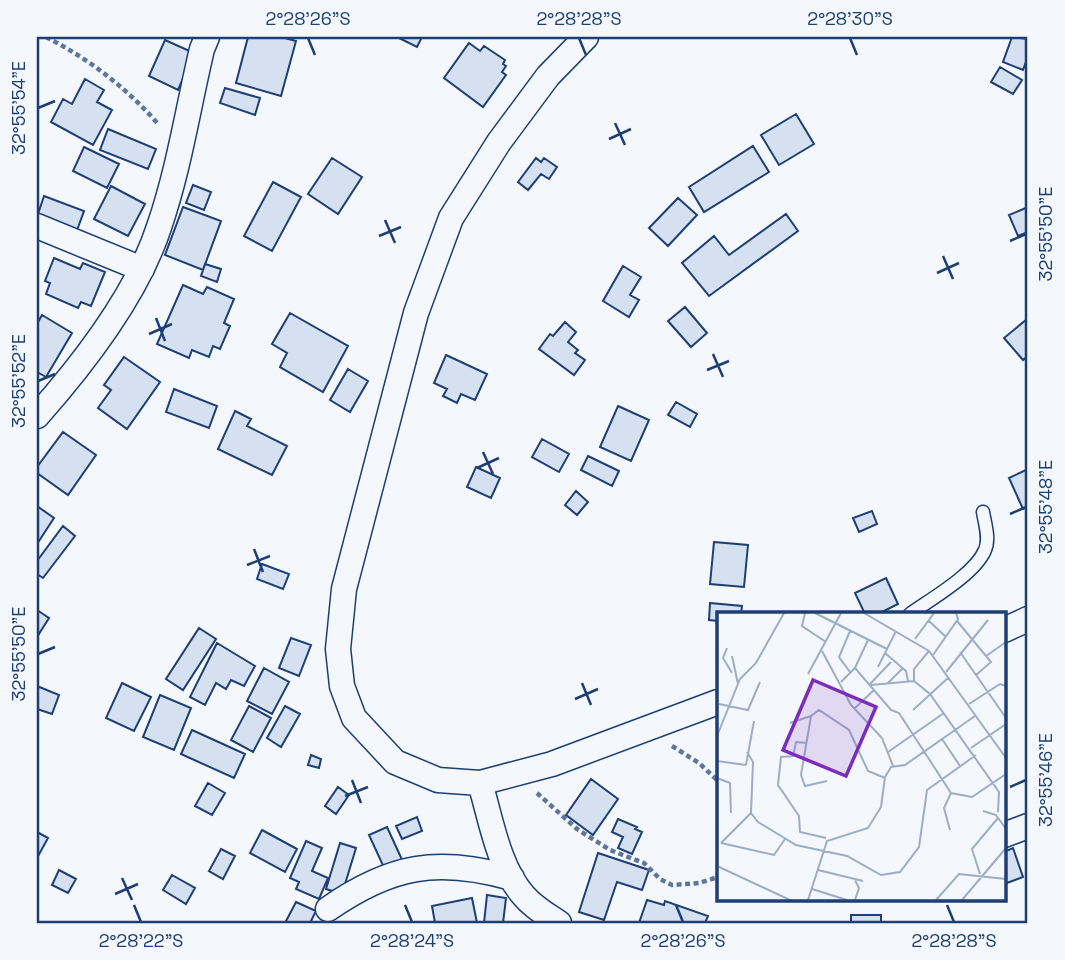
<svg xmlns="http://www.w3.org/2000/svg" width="1065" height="960" font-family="'Space Grotesk',sans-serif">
	<rect width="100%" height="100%" fill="#f4f7fb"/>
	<path fill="#d5e0f0" stroke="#1d3f73" stroke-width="2" d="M248 37H281L296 41 281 96 236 83Z
		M397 37H422L417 47Z
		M1012 37 1028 39V56L1023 70 1003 62Z
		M165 40 194 53 178 90 149 76Z
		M469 43 480 51 484 46 505 60 503 64 506 66 502 72 506 75 483 107 444 78Z
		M1000 67 1022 80 1013 94 991 82Z
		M85 79 104 90 97 102 112 110 93 145 51 122 63 99 72 104Z
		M225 88 260 98 255 115 220 103Z
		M796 114 814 144 779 165 761 135Z
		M108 129 156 149 148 169 100 150Z
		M753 146 769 172 704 212 689 187Z
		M84 147 119 164 107 188 73 171Z
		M332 158 362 177 338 214 308 194Z
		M536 158 541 162 544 158 557 167 549 179 541 174 528 190 518 182Z
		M273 182 301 197 272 251 244 236Z
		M193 185 211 192 204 210 186 203Z
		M111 186 145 204 128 236 94 219Z
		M44 196 84 211 76 233 37 217Z
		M678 198 697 215 668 246 649 228Z
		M183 207 221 221 203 270 165 255Z
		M1028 207V232L1018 236 1009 215Z
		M786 214 798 231 709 296 682 263 714 236 729 255Z
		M54 258 80 269 83 263 105 272 91 306 81 302 78 308 46 294 50 283 45 281Z
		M205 264 221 269 217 282 201 276Z
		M623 266 641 277 630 295 639 300 629 317 603 301Z
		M183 285 203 294 207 287 234 299 224 323 230 326 220 349 213 346 209 357 192 350 189 358 157 344Z
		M685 307 707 333 691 347 668 321Z
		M290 313 348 346 323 392 280 367 287 353 272 344Z
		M42 315 72 333 46 377 37 372V324Z
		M1027 319 1028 356 1023 360 1004 338Z
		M565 322 576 332 568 342 578 350 575 353 585 360 574 375 539 349 550 334 553 336Z
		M446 355 487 374 475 400 461 394 457 403 443 396 447 389 434 383Z
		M124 357 160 382 127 429 98 408 111 390 104 385Z
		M348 369 368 381 350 412 330 400Z
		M174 389 217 406 209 428 166 412Z
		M676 402 697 414 690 427 668 415Z
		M618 406 649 420 631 461 600 447Z
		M235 411 251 419 247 426 287 446 272 475 218 449Z
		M63 432 96 455 68 495 37 473V467Z
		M542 439 569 454 559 472 532 457Z
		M588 456 619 471 612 486 581 470Z
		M476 467 500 478 491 498 467 487Z
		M1028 469V507L1023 509 1009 478Z
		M576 491 588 502 577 515 565 505Z
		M37 506 54 518 37 544Z
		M872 511 877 524 859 532 853 518Z
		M63 526 75 536 43 578 37 574V561Z
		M714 542 748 545 744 587 710 584Z
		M262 564 289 574 283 589 257 579Z
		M886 578 898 604 878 614H865L855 593Z
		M710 603 742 606 741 614H718V621L709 620Z
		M37 610 49 618 37 637Z
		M199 628 216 639 183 690 166 679Z
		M291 638 311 645 299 676 279 668Z
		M217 643 255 666 244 686 231 680 226 689 216 683 205 705 190 697Z
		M264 668 289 682 272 714 247 701Z
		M122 683 151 697 134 731 106 718Z
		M37 686 59 695 52 714 37 709Z
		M160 695 191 708 174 750 143 737Z
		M249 706 271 718 253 752 231 740Z
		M285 706 300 714 281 747 267 738Z
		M192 730 245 754 234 778 181 754Z
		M311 755 321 759 319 768 308 765Z
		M591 779 618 799 593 835 566 815Z
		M208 783 225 793 212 815 195 806Z
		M338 787 349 795 336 814 325 806Z
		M417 817 422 831 402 839 396 826Z
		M618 819 637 827 635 829 642 832 632 854 618 848 623 837 612 832Z
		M387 827 404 864 386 872 369 835Z
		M262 830 297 849 285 872 250 853Z
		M37 832 48 838 37 858Z
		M306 841 322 848 312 871 328 878 319 899 296 889 299 882 290 878Z
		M340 843 356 848 342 894 326 889Z
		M1013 848 1023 877 1004 884V852Z
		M221 849 235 856 223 879 209 871Z
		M598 853 649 870 642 890 617 882 604 920 579 912Z
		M59 870 76 879 68 893 52 885Z
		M172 875 195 888 186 904 163 890Z
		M487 895 506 898 503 923H484Z
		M472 898 477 923H435L432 906Z
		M647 900 664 905 665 901 708 916 705 923H639Z
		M296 902 316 911 310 923H285Z
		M851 915H881V923H851Z"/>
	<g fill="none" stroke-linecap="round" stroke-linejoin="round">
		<defs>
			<path id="service" d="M910 614C931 599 975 574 985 550 990 539 985 524 983 512"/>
			<path id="minor" d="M586 37 548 76 499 142 451 218 416 313 344 589 338 649 342 686 354 718 395 762 438 780 480 783 552 764 718 702
				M37 226 142 269
				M37 416C84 363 137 295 159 227 179 169 188 108 202 49L207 37
				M1004 630 1028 619
				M480 783C491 819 498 867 524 896 534 908 547 915 559 923
				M1004 835 1028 826
				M328 909C391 865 438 857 512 878"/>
		</defs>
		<use href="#service" stroke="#1d3f73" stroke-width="15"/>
		<use href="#minor" stroke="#1d3f73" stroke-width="27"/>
		<path stroke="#5e769c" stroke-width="4.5" stroke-dasharray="5 3.5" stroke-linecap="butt" d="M46 37C89 59 127 88 159 125
			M672 746 699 763 718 781
			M537 793 577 829 610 850 644 863 660 879 672 885 699 883 718 877"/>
		<use href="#service" stroke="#f4f7fb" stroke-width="12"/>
		<use href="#minor" stroke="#f4f7fb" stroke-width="24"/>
	</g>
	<path fill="none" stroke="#1d3f73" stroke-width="2.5" d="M308 38 315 55M579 38 586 55M850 38 857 55M38 108 55 101M615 123 625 145M609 139 631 129M385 220 395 243M379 236 401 227M1010 241 1026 234M943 256 953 279M937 273 959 263M156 318 165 341M149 334 172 324M713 354 723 377M707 370 729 361M38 381 55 374M483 452 493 474M477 468 499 458M1010 514 1026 507M254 549 263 572M247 565 270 556M38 654 55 647M582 683 591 705M575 699 598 689M352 780 361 803M1010 787 1026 780M345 796 368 787M122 878 132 900M115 894 138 884M134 905 141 922M405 905 412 922M676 905 683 922M947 905 954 922"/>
	<g transform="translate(717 612)">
		<rect width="289" height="289" fill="#f4f7fb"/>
		<path fill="none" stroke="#9eadc5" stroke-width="2" d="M88 1 85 14 109 30M98 1 170 37M147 1 212 39 289 146M212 9 228 24M240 9 274 50 259 63M133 19 122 45 133 60M198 27 217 1M10 36 6 46 15 61M105 39 134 93 165 126 176 154M243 40 289 106M168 41 189 59 191 69M216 43 241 7 239 1M15 44 21 72M269 44 289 30M161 55 179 19M138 56 174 98 182 101 234 181 255 185 289 162M229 60 271 8M91 62 124 1M197 69V57L212 39M124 70 138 56 151 28M171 71 186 56M153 72 174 50M154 73 197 69 213 82 282 180 281 200M2 92 31 98 43 70M252 92 283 72 289 74M137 97 157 78M196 98 231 66M73 111 94 104M0 124 23 67 39 51 67 1M225 127 243 154M90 131 79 130 76 144 64 145 61 173 82 204 83 220 109 226M254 136 289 112M30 140 36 150 34 201 41 210 79 233 130 244 164 263 183 260 202 235 210 178 259 143M171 140 227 101M0 149 29 153M29 153 37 109M0 166 13 171 14 201M110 169 88 174 84 163 94 104 102 98 132 118 151 159 168 166M266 199 279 203 289 217M233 218 227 196 234 181M4 231 57 243 68 227M4 231 34 201M0 254 73 288M101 258 146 269M263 262 255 237 281 206M95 277 130 288M91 288 110 229 151 216 164 195 168 165 174 155 188 153 258 104M138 288 142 276 138 268M219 288 242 262 289 267M245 288 289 236"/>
		<path fill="#7b2cbf" fill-opacity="0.15" stroke="#7b2cbf" stroke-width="3.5" d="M96 68 159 95 129 164 66 138Z"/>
		<rect width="289" height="289" fill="none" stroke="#1d3f73" stroke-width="3.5"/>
	</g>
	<rect width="1065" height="960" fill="none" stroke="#f4f7fb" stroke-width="77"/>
	<rect x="38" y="38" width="988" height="884" fill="none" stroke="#1d3f73" stroke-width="2.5"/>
	<g font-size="18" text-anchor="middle" fill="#1d3f73">
		<text x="308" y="25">2°28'26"S</text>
		<text x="579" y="25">2°28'28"S</text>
		<text x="850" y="25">2°28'30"S</text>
		<text transform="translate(19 108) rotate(-90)" y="6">32°55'54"E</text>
		<text transform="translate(1046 234) rotate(-90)" y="6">32°55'50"E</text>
		<text transform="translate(19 381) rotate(-90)" y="6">32°55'52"E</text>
		<text transform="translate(1046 507) rotate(-90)" y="6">32°55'48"E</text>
		<text transform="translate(19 654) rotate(-90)" y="6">32°55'50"E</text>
		<text transform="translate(1046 780) rotate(-90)" y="6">32°55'46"E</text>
		<text x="141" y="947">2°28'22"S</text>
		<text x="412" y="947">2°28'24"S</text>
		<text x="683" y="947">2°28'26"S</text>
		<text x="954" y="947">2°28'28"S</text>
	</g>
</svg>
